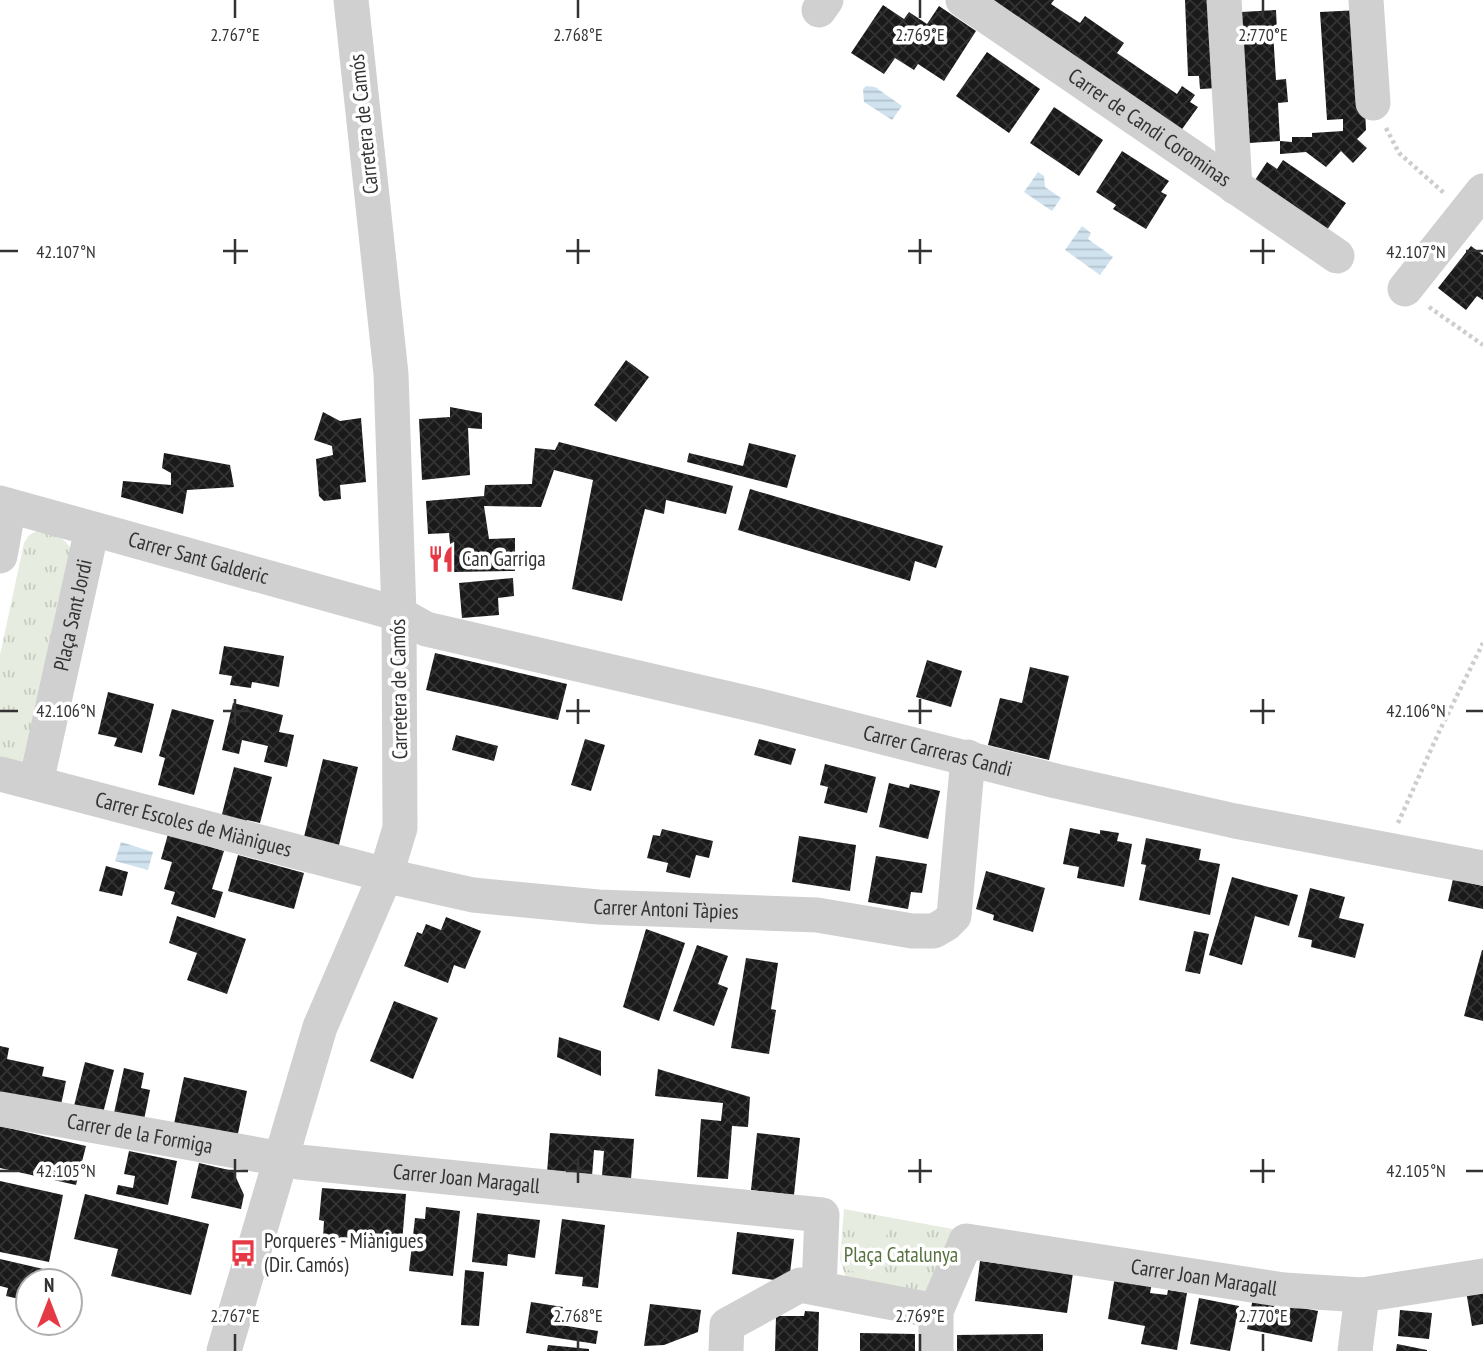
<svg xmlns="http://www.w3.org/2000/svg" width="1483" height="1351" font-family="'PT Sans Narrow',sans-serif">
	<defs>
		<pattern id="grass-tufts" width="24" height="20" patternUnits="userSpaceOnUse" patternTransform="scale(1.75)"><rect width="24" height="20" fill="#e6ecdf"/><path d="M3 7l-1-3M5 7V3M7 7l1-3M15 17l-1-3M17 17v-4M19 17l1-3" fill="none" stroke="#c6cbc0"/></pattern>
		<pattern id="water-rules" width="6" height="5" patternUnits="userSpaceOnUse" patternTransform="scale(1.75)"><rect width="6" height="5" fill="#cfe2ee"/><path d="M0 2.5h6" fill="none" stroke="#b2c2cd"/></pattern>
		<pattern id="building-cross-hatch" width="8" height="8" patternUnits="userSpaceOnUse" patternTransform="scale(1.75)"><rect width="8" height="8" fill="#1a1a1a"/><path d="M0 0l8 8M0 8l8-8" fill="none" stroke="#333"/></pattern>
	</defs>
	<rect width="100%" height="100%" fill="#fff"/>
	<path fill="url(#grass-tufts)" d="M41 529C56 534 66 538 73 553L24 764H0V655L24 543 29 535Z
		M844 1209 958 1230 931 1288 917 1296 846 1278 840 1259Z"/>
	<path fill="#e6ecdf" d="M858 1216 889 1223 878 1277 847 1270Z"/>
	<path fill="url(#water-rules)" d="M866 86 875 87 902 106 892 120 864 102 863 89Z
		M1038 172 1044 176 1045 187 1061 198 1052 211 1024 192Z
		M1082 226 1091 233 1088 239 1113 257 1100 275 1065 250Z
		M121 842 153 852 148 870 115 861Z"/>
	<path fill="url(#building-cross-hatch)" d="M992 0H1054L1051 4 1080 23 1085 16 1124 43 1117 53 1177 94 1182 86 1195 95 1190 102 1198 107 1180 132Z
		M1185 0H1216L1219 88 1200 89 1199 76H1188Z
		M883 5 904 19 909 12 927 24 939 6 976 31 944 81 918 64 914 70 895 58 884 74 851 53Z
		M1276 10 1277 32H1273L1276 80 1286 79 1288 102 1278 103 1280 141 1249 143 1241 12Z
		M1360 10 1366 130 1357 139 1367 148 1353 163 1341 151 1326 167 1306 152 1280 154V141L1292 142V137H1312V133L1343 131V119L1327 120 1320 12Z
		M987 52 1040 89 1009 133 956 96Z
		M1054 107 1103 140 1079 176 1030 143Z
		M1122 151 1169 181 1161 192 1167 195 1146 229 1113 209 1116 205 1096 192Z
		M1283 160 1346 203 1324 234 1251 186 1267 162 1277 169Z
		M1471 246 1483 255V300L1477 296 1466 310 1438 288Z
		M626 360 649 377 616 422 594 405Z
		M450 407 482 413V429L468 428 470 475 422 480 419 419 450 417Z
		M323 412 340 421 361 418 366 482 340 485 341 499 324 501 319 496 316 459 333 455 332 446 314 440Z
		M559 442 733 486 726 514 666 500 664 514 645 509 622 601 572 589 593 480 554 470 541 507 484 506 489 539 515 538V571L453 572 449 533 428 534 426 501 484 496 485 485 532 484 535 448 555 450Z
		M749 443 796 455 787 488 687 462 689 453 743 466Z
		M164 453 230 465 234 487 187 490 183 514 121 497 123 481 171 485V473L162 468Z
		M750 489 943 546 936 568 915 561 910 581 738 530Z
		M513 578 514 596 498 598 499 615 462 618 459 583Z
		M224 646 284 656 279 687 252 682 251 688 230 685 232 676 219 674Z
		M435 653 567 684 558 720 426 690Z
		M927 660 962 671 951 707 916 697Z
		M1030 667 1069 676 1049 760 988 745 1000 698 1022 703Z
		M108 692 154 704 142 753 114 746 117 738 98 734Z
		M233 703 283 715 279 732 294 735 287 767 264 762 268 746 242 740 239 754 222 750Z
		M172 709 214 720 194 795 158 785 165 758 159 756Z
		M456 735 498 746 494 761 452 750Z
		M585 739 605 745 591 791 571 785Z
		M759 739 796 749 791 765 754 755Z
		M323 759 358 767 338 849 303 841Z
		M825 764 876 777 867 813 824 803 828 787 820 785Z
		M234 767 272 777 260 823 247 820 246 825 221 818Z
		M889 783 909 788 910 784 940 791 928 839 879 827Z
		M1070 828 1100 834V830L1119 833 1117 841 1132 844 1124 887 1077 878 1079 867 1063 864Z
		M662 829 713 841 709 858 696 855 690 878 666 872 668 863 647 858 653 835 660 836Z
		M168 834 224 851 212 889 223 892 215 918 171 904 175 892 164 889 172 862 161 859Z
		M799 836 856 845 850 891 792 882Z
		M1146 838 1201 849 1199 860 1220 864 1210 915 1139 900 1146 865 1141 864Z
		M238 855 304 873 294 909 228 891Z
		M876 856 927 864 922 893 911 892 908 909 868 902Z
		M106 866 128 872 122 896 99 891Z
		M986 871 1045 888 1033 932 993 920 994 915 976 909Z
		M1232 877 1298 895 1289 926 1255 916 1242 965 1209 955Z
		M1453 879 1483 886V909L1448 901Z
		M1310 888 1345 897 1339 918 1364 924 1355 958 1311 947 1312 940 1298 937Z
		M177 916 246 939 227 994 187 980 197 953 169 943Z
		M446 917 481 931 465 969 454 965 448 983 404 966 417 932 422 934 426 924 441 930Z
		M646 929 685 943 659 1021 623 1007Z
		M1194 931 1209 934 1200 974 1185 971Z
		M697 945 728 956 718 984 728 988 714 1026 673 1011Z
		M1482 950H1483V1021L1464 1016Z
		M746 958 778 963 771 1009 776 1010 769 1054 731 1048Z
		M394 1001 438 1018 413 1079 370 1061Z
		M559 1037 601 1051V1076L557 1057Z
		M0 1046 9 1048 7 1059 44 1067 42 1076 66 1081 61 1105 0 1093Z
		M85 1062 114 1070 103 1113 74 1106Z
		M124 1068 144 1073 141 1088 150 1090 144 1120 114 1113Z
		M658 1069 750 1097 748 1127 732 1126 728 1179 697 1177 701 1119 721 1121 723 1103 655 1096Z
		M184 1077 247 1091 237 1138 174 1124Z
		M0 1126 86 1146 76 1185 0 1168Z
		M550 1133 634 1139 631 1179 602 1176 604 1151 594 1150 592 1176 547 1173Z
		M757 1133 800 1138 794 1195 751 1190Z
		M129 1151 177 1161 168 1205 116 1194 118 1185 133 1188 135 1176 124 1174Z
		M199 1163 233 1171 244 1195 241 1209 191 1198Z
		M0 1181 63 1195 49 1262 0 1252Z
		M322 1188 406 1194 402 1243 323 1237 324 1221 319 1220Z
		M85 1194 209 1224 191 1295 111 1276 118 1249 74 1239Z
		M426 1207 460 1211 453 1276 409 1271 415 1218 425 1219Z
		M477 1213 540 1220 535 1258 508 1254 507 1266 472 1262Z
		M562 1219 605 1225 598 1288 582 1286 583 1277 555 1274Z
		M737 1232 794 1239 789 1282 732 1274Z
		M0 1259 65 1274 64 1281H28V1301L6 1296 8 1288 0 1286Z
		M980 1261 1073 1273 1067 1313 975 1301Z
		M465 1270 484 1272 479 1326 461 1325Z
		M1115 1276 1152 1283 1150 1293 1167 1295 1168 1290 1187 1293 1177 1350 1141 1344 1145 1326 1108 1319Z
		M1483 1289V1324L1472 1326 1466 1291Z
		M1199 1298 1239 1306 1230 1351 1190 1344Z
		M1253 1298 1318 1311 1312 1342 1247 1329Z
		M531 1302 563 1307 561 1325 598 1331 596 1344 526 1333Z
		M650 1304 701 1310 698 1332 664 1345 644 1346Z
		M1400 1310 1432 1313 1429 1339 1398 1336Z
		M805 1311 819 1312 818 1351H775L776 1316H804Z
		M860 1333 915 1334V1351H860Z
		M1043 1334V1351H957V1335Z
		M1397 1344 1427 1350V1351H1396Z
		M548 1345 589 1349V1351H547Z"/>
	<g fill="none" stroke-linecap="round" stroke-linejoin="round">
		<path stroke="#cdcdcd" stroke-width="4.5" stroke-dasharray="3.5 3.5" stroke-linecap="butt" d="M1386 128 1399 153 1444 193
			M1429 307 1483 345
			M1398 823 1438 734 1483 643"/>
		<g stroke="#d0d0d0" stroke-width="35">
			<path id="s1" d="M963 0 1337 256"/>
			<path d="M1224 0 1235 187"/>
			<path d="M1366 0 1373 103"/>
			<path d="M819 10 826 0"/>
			<path d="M1405 289 1483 191"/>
			<path id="s2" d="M0 503 399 614 426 629 764 707 1056 781 1235 821 1483 868"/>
			<path d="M0 556 9 506"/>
			<path id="s3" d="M0 774 401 879 473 895 598 907 817 915 912 931H934L946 924 954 916 968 757"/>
			<path id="s4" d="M36 783 92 529"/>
			<path id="s5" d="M0 1109 299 1162 822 1215 819 1288"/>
			<path d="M224 1351 320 1027 386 874 400 828 399 614 391 374 351 0"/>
			<path d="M726 1351 727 1325 800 1285 936 1311"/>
			<path id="s6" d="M936 1351V1311L966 1241 1284 1290 1362 1295 1483 1276"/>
			<path d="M1355 1351 1362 1295"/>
		</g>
	</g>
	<path fill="none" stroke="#333" stroke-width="2.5" d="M235 0V18M578 0V18M920 0V18M1263 0V18M235 239V264M578 239V264M920 239V264M1263 239V264M0 251H18M223 251H248M566 251H590M908 251H932M1250 251H1275M1466 251H1483M235 699V724M578 699V724M920 699V724M1263 699V724M0 711H18M223 711H248M566 711H590M908 711H932M1250 711H1275M1466 711H1483M235 1159V1183M578 1159V1183M920 1159V1183M1263 1159V1183M0 1171H18M223 1171H248M566 1171H590M908 1171H932M1250 1171H1275M1466 1171H1483M235 1334V1351M578 1334V1351M920 1334V1351M1263 1334V1351"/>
	<defs>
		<symbol id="restaurant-bare" viewBox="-9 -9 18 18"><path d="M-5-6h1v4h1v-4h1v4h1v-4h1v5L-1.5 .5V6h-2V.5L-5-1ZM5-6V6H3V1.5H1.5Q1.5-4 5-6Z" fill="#e63946" stroke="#fff" stroke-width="2.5" paint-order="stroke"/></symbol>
		<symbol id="bus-bare" viewBox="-9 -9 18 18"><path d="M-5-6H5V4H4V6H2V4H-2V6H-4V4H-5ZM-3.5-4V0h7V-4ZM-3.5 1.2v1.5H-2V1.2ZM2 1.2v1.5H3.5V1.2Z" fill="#e63946" stroke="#fff" stroke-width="2.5" paint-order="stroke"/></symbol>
	</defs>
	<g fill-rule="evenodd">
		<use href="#restaurant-bare" x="422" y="540" width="38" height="38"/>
		<use href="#bus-bare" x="224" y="1234" width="38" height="38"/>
	</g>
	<g text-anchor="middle" stroke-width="7" stroke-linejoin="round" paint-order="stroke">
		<g font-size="21" fill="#333" stroke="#fff">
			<text transform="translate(364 124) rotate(-96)" y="7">Carretera de Camós</text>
			<text dy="7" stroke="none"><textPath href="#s1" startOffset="226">Carrer de Candi Corominas</textPath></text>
			<text dy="7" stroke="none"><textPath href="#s2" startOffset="206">Carrer Sant Galderic</textPath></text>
			<text dy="7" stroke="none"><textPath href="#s4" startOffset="172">Plaça Sant Jordi</textPath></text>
			<text transform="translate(399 689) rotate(-91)" y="7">Carretera de Camós</text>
			<text dy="7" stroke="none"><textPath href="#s2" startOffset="971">Carrer Carreras Candi</textPath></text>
			<text dy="7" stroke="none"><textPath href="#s3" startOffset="200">Carrer Escoles de Miànigues</textPath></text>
			<text dy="7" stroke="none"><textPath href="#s3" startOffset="682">Carrer Antoni Tàpies</textPath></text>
			<text dy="7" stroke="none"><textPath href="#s5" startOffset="142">Carrer de la Formiga</textPath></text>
			<text dy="7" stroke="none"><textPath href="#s5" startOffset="472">Carrer Joan Maragall</textPath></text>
			<text dy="7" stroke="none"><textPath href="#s6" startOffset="357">Carrer Joan Maragall</textPath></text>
		</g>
		<g font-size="21" fill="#333" stroke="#fff" text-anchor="start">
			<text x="462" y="566">Can Garriga</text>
			<text x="264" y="1248">Porqueres - Miànigues<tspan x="264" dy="24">(Dir. Camós)</tspan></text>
		</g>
		<g font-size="21" fill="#56703f" stroke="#fff">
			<text x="901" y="1262">Plaça Catalunya</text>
		</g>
	</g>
	<g font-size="18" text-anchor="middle" fill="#333" stroke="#fff" stroke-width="7" stroke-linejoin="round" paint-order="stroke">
		<text x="235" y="41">2.767°E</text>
		<text x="578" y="41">2.768°E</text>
		<text x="920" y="41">2.769°E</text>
		<text x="1263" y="41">2.770°E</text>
		<text x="66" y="258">42.107°N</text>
		<text x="1416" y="258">42.107°N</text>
		<text x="66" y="717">42.106°N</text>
		<text x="1416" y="717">42.106°N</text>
		<text x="66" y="1177">42.105°N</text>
		<text x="1416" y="1177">42.105°N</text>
		<text x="235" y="1322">2.767°E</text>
		<text x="578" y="1322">2.768°E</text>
		<text x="920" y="1322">2.769°E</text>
		<text x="1263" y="1322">2.770°E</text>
	</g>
	<g transform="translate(49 1302)"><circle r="33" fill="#ffffff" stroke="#adadad" stroke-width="2"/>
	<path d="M0-5L12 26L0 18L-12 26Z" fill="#e63946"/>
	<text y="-10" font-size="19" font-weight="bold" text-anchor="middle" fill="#333333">N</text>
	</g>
</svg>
